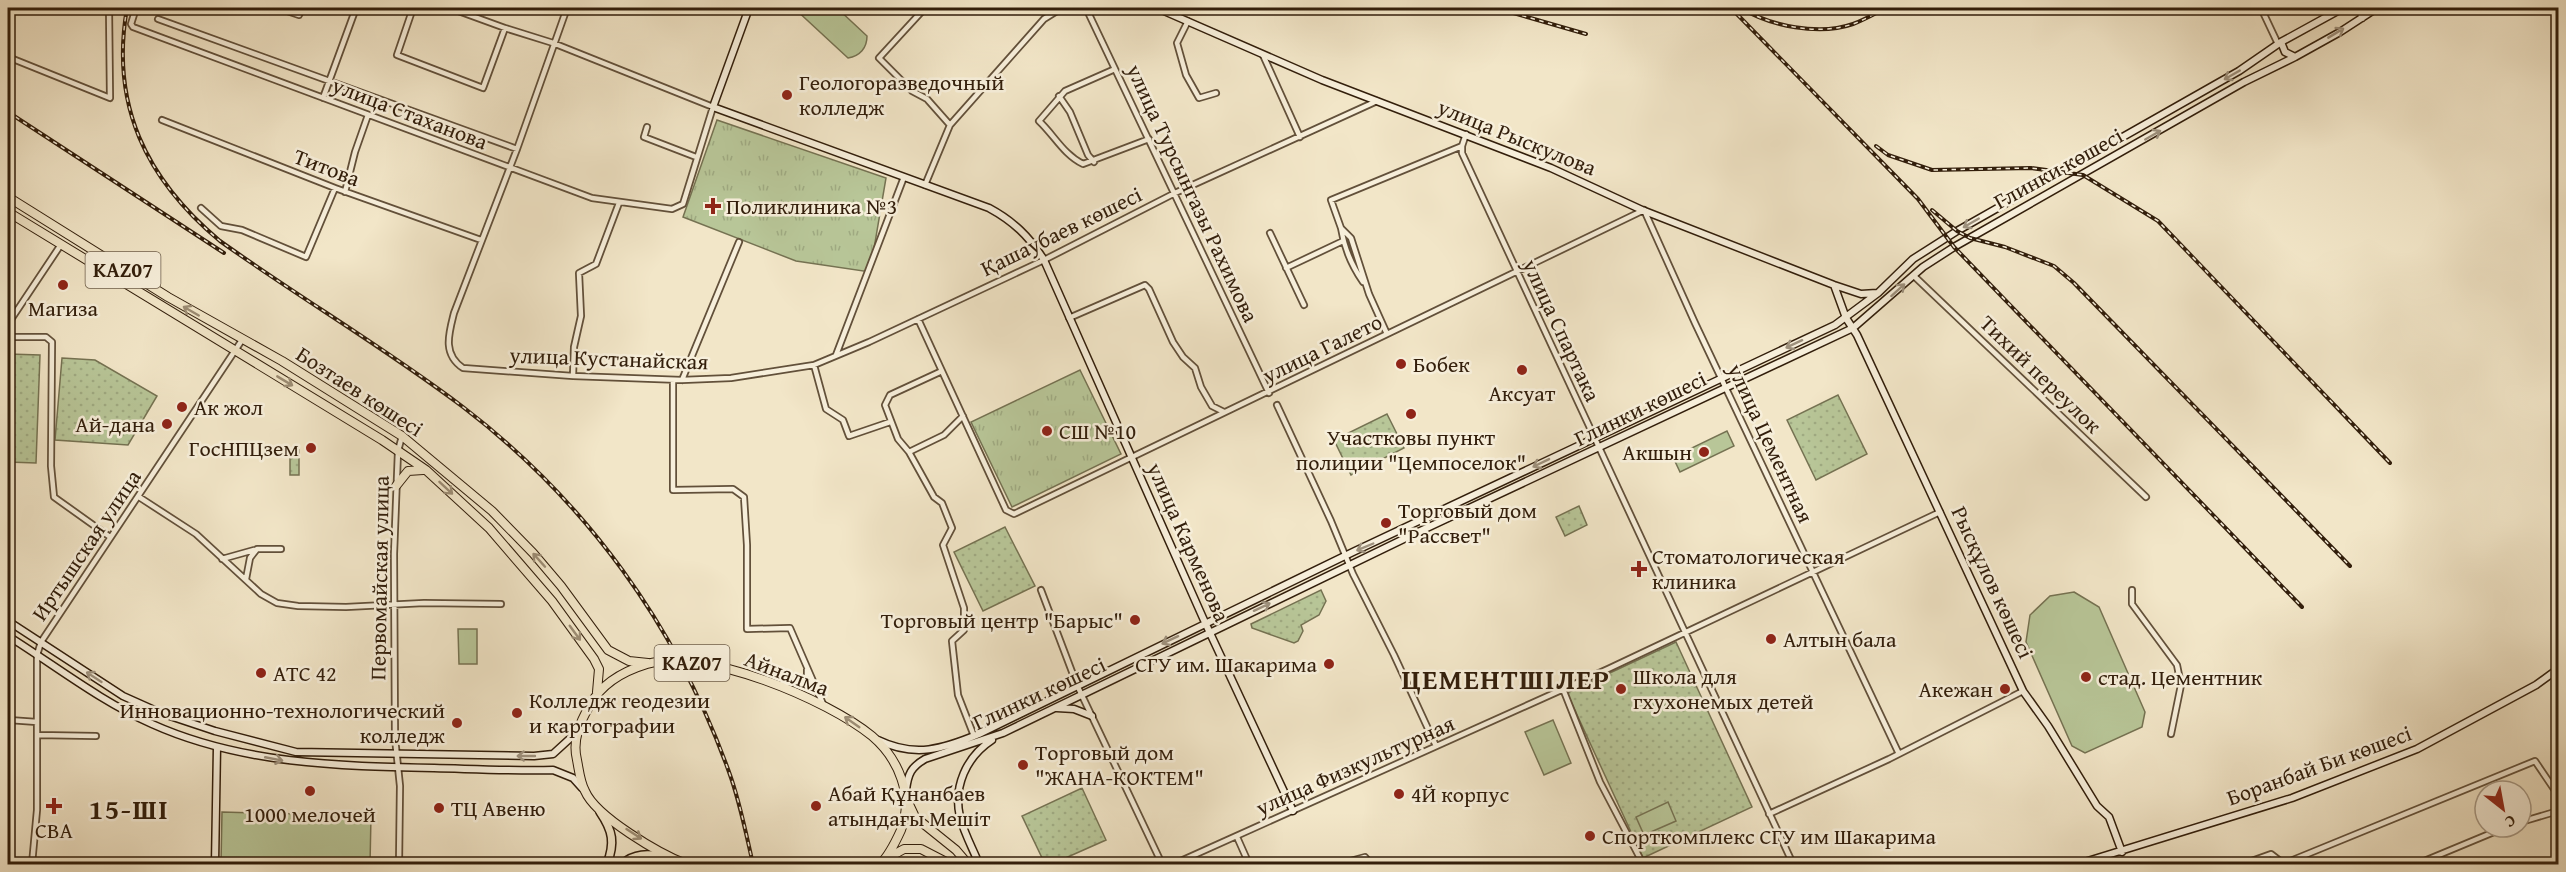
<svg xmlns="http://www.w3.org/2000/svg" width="2566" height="872" font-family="'Gentium Book Plus',serif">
	<defs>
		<pattern id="grass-tufts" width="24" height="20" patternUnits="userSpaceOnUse" patternTransform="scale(1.5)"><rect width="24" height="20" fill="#b8c698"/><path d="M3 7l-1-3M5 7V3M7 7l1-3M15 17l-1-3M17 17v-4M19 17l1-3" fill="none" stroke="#9faa82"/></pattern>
		<pattern id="park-dots" width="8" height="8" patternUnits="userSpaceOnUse" patternTransform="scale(1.5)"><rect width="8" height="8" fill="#b8c698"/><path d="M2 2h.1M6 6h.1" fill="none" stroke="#9faa82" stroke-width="1.8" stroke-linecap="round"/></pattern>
	</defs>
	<rect width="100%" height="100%" fill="#f2e6c8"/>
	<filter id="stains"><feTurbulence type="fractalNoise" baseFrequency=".00333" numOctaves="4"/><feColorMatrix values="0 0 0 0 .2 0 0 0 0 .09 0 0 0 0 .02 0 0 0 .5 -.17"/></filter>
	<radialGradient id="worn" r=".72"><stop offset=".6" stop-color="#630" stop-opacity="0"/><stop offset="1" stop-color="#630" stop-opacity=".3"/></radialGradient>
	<path fill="url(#grass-tufts)" stroke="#757252" stroke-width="1.5" d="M717 120 886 178 870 272 796 261 683 217Z
		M1080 370 1121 454 1012 507 971 422Z"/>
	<path fill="url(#park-dots)" stroke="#757252" stroke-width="1.5" d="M8 354 40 355 36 463 8 462Z
		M62 358 95 360 157 396 128 445 55 440Z
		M1838 395 1867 454 1816 480 1787 420Z
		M1387 414 1404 448 1351 475 1334 440Z
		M290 449 299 450V475H290Z
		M1579 506 1587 525 1565 536 1556 517Z
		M1005 527 1035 586 983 611 954 552Z
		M1321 590 1326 601 1319 615 1301 625 1303 631 1298 641 1294 643 1252 628 1251 624Z
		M1676 642 1752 807 1643 858 1567 693Z
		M1082 788 1106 840 1052 864H1045L1022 816Z"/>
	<path fill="#b8c698" stroke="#757252" stroke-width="1.5" d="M794 8H837L867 36C867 48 860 56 848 58Z
		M1727 431 1734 446 1680 472 1673 457Z
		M2074 592 2099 607 2145 712 2142 727 2085 753 2072 746 2026 642 2030 615 2050 596Z
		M458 629H477V664H459Z
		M1553 720 1571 763 1544 775 1525 732Z
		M1668 802 1676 821 1644 835 1636 817Z
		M222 812 371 816 370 864H221Z"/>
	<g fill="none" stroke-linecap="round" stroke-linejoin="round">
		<defs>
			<path id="street" d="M136 8 131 24 133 27 592 198 672 209 683 204 713 107 553 43 505 28 450 8
				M278 8 299 15 302 8
				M413 8 397 55 483 88 505 28
				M567 8 517 149 454 313C449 333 442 354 463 368L573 376 682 380 731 378 814 365 869 342 1044 260 1175 193 1377 101
				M925 8 879 58 912 91 927 99 950 125
				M1086 8 1269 393
				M2261 8 2278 44
				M158 19 517 149
				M1188 21 1177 43 1186 75 1199 98 1216 93
				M1263 55 1300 137
				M8 57 110 98 109 8
				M1115 69 1065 91 1039 121C1054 135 1064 155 1083 164L1149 139
				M1059 96 1070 112 1088 155 1094 162
				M323 98 356 8
				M162 120 335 188 481 240
				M647 127 644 137 696 157
				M1466 134 1462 146V153L1793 864
				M925 185 950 125 1044 19 1060 9 1070 8
				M345 192 355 152 368 115
				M201 208 221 226 242 230 306 257 335 188
				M1341 228C1344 248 1352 266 1363 282
				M1270 233 1304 305
				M1286 268 1343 241
				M1914 276 2146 497
				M1069 318 1145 285 1149 289 1173 342 1183 357 1195 368 1201 387 1212 406 1224 412
				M918 319 1006 510 1014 514 1644 210 1695 323 1899 754
				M8 324 60 246
				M1387 334 1369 294 1351 238 1341 228 1331 200 1462 146
				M8 337H46L52 342 51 466 54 497 110 537
				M836 355 904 177
				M814 365 826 409 843 420 849 436 890 422
				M942 371 890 395 885 405 898 439 909 452 934 497 942 503 952 528 943 545 964 608V630L952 641 958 695 974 736
				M573 376 574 347 581 316 579 273 596 264 619 203
				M673 380V490L733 489 744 497 747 545V629L790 628 823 704
				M682 380 739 242
				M1277 405 1331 521 1353 574 1394 655 1436 746
				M909 452 944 435 963 416
				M139 497 196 534 261 594 277 603 298 606 346 607 424 603 501 604
				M222 559 254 550
				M246 579 250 558 257 549H281
				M1041 590 1077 685 1162 864
				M2132 590V604L2177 665 2181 685 2171 734
				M778 684 801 682 807 675V669
				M1563 689 1600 782 1643 864
				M8 698 9 720
				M37 735 96 736
				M8 786 9 720 37 722
				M1769 814 1889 759 2023 691
				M2521 822 2558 811
				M1237 837 1249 864
				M32 864 37 810V655L41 642 242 340
				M399 864 400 786 395 738 394 554 398 451 402 436
				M1174 864 1608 669 1940 512
				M1339 864 1365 857 1371 864
				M2243 864 2271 854 2284 864
				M2283 864 2535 761 2558 795
				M2417 864 2506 827"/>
			<path id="secondary" d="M749 8 713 107 989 208C1013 221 1029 236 1044 260L1203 618 1293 811
				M1157 8 1322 80 1551 168 1642 210 1834 285 1861 294 1877 293
				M2361 8 2362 18
				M2281 42 2285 52 2295 57
				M1834 285 1846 318 1857 335 2023 691 2048 726 2097 806 2109 817 2122 852
				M8 621 123 696 161 713 215 731 296 752 534 756 553 754 576 733
				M8 636C56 666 100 701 152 724 241 764 338 766 434 768 474 769 513 771 553 770L573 778 582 788
				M1057 708 1074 709 1092 716
				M878 740C915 758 943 749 979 734L1355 551 1835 325 1878 293 1913 259 1957 231 2239 71 2281 42 2343 8
				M906 790C908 774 911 767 925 759L1003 733 1414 534 1853 328 1923 267 1954 247 2244 82 2295 57 2340 32 2377 8
				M215 864 217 747
				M979 864C973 849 964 833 960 817 953 787 966 757 992 740
				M2078 864 2292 798 2417 749 2536 685 2558 669"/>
			<path id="primary" d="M600 812C613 831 615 843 607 864
				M622 864C635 853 647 854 664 856"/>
			<path id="highway" d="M8 197 168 297 282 361 402 436 492 511 533 553 561 586 608 650 629 661 648 663
				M8 212 382 440 426 470 489 528 552 601 594 659 599 669 597 692
				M396 486 408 471 423 470
				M907 800 915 817 956 850 968 864
				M886 859 904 849H921L950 864
				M686 864C660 854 596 817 585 791 580 782 579 770 577 760 572 740 580 722 590 705 602 683 624 671 647 664 704 647 828 700 872 736 899 759 914 796 901 830 896 841 889 856 880 864"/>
		</defs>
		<use href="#street" stroke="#62503a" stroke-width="8"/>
		<use href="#secondary" stroke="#321e0b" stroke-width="9"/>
		<use href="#primary" stroke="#321e0b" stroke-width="10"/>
		<use href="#highway" stroke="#321e0b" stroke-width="10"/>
		<use href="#street" stroke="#f7efdb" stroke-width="4.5"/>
		<use href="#secondary" stroke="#f7efdb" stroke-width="6"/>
		<use href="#primary" stroke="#f2e6c8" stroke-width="7"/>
		<use href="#highway" stroke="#f2e6c8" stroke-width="8"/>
		<defs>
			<path id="rail" d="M127 8C110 105 146 179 220 241 300 298 385 348 463 407 586 501 677 627 729 772 740 802 746 834 753 864
				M1496 8 1586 34
				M1731 8 1918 199 1954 247 2302 607
				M1741 8C1770 26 1819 36 1853 24 1864 20 1876 13 1886 8
				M8 112 224 253
				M1876 146 1888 155 1932 170 2031 168 2083 175 2158 221 2390 463
				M1932 210 1957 231 1970 238 2005 247 2054 266 2074 283 2350 566"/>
		</defs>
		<use href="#rail" stroke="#321e0b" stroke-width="4"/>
		<use href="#rail" stroke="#f7efdb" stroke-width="1.5" stroke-dasharray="4.5" stroke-linecap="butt"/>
	</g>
	<defs><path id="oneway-shaft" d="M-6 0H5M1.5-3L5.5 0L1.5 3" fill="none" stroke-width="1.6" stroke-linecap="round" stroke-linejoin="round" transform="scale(1.5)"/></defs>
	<g stroke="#9e917d">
		<use href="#oneway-shaft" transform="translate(2336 33) rotate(-31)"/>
		<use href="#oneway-shaft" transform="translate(2232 75) rotate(150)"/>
		<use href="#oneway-shaft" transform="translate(2153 135) rotate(-30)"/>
		<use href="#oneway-shaft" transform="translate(1971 223) rotate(150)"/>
		<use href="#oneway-shaft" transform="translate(1898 290) rotate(-42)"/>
		<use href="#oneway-shaft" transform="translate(1794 344) rotate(155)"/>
		<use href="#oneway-shaft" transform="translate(1541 463) rotate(154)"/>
		<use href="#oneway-shaft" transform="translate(1365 547) rotate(157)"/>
		<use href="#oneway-shaft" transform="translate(1262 607) rotate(-25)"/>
		<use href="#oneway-shaft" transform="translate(1170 640) rotate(155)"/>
		<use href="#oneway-shaft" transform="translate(94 677) rotate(-147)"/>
		<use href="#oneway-shaft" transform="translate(526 756) rotate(-180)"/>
		<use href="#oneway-shaft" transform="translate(274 759) rotate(11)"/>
	</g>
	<g stroke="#9c8c73">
		<use href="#oneway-shaft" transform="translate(191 311) rotate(-150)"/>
		<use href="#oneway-shaft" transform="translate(285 381) rotate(31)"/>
		<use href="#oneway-shaft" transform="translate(446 488) rotate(43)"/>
		<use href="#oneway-shaft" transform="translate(539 560) rotate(-132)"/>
		<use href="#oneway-shaft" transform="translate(575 633) rotate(54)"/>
		<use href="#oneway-shaft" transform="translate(852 722) rotate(-145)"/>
		<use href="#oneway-shaft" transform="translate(634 834) rotate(33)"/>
	</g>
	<g fill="#8f2418" stroke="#f7efdb" stroke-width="2">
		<circle cx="787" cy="95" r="6"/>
		<path d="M710 197h6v6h6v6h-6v6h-6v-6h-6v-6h6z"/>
		<circle cx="63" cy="285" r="6"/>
		<circle cx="1401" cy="364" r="6"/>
		<circle cx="1522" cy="370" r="6"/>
		<circle cx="182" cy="407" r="6"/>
		<circle cx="1411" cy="414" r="6"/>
		<circle cx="167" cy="424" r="6"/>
		<circle cx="1047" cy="431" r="6"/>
		<circle cx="311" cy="448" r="6"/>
		<circle cx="1704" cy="452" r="6"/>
		<circle cx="1386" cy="523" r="6"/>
		<path d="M1636 560h6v6h6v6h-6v6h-6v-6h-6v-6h6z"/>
		<circle cx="1135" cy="620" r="6"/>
		<circle cx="1771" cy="639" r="6"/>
		<circle cx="1329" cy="664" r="6"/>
		<circle cx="261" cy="673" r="6"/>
		<circle cx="2086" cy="677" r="6"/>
		<circle cx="1621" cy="689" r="6"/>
		<circle cx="2005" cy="689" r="6"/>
		<circle cx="517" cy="713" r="6"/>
		<circle cx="457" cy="723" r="6"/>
		<circle cx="1023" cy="765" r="6"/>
		<circle cx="310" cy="791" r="6"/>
		<circle cx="1399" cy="794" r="6"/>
		<path d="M51 797h6v6h6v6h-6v6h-6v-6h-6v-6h6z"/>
		<circle cx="816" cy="806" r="6"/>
		<circle cx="439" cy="808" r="6"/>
		<circle cx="1590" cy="836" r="6"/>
	</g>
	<g text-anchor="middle" stroke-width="5" stroke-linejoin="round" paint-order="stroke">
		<g fill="#f7efdb" stroke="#6d5d49" stroke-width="1.5">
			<rect x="85.5" y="252" width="75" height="36" rx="4.5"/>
			<rect x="654.5" y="645" width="75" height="36" rx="4.5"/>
		</g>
		<g font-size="21" font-weight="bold" fill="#321e0b">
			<text x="123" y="277">KAZ07</text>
			<text x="692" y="670">KAZ07</text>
		</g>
		<g font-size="22" fill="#321e0b" stroke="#f7efdb" text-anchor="start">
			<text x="799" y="90">Геологоразведочный<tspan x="799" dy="25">колледж</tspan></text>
			<text x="726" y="214">Поликлиника №3</text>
			<text x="63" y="316" text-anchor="middle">Магиза</text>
			<text x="1413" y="372">Бобек</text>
			<text x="1522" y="401" text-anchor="middle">Аксуат</text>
			<text x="194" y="415">Ак жол</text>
			<text x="155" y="432" text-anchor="end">Ай-дана</text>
			<text x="1059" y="439">СШ №10</text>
			<text x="1411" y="445" text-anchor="middle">Участковы пункт<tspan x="1411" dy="25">полиции "Цемпоселок"</tspan></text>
			<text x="299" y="456" text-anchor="end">ГосНПЦзем</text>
			<text x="1692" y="460" text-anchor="end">Акшын</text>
			<text x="1398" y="518">Торговый дом<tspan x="1398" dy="25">"Рассвет"</tspan></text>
			<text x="1652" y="564">Стоматологическая<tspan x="1652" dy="25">клиника</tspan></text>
			<text x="1123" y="628" text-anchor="end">Торговый центр "Барыс"</text>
			<text x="1783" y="647">Алтын бала</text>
			<text x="1317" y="672" text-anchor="end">СГУ им. Шакарима</text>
			<text x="273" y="681">АТС 42</text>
			<text x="1633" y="684">Школа для<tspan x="1633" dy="25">гхухонемых детей</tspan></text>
			<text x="2098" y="685">стад. Цементник</text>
			<text x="1993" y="697" text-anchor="end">Акежан</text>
			<text x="529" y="708">Колледж геодезии<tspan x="529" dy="25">и картографии</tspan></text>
			<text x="445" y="718" text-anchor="end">Инновационно-технологический<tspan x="445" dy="25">колледж</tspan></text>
			<text x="1035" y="760">Торговый дом<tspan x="1035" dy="25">"ЖАНА-КОКТЕМ"</tspan></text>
			<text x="828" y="801">Абай Құнанбаев<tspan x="828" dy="25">атындағы Мешіт</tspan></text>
			<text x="1411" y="802">4Й корпус</text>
			<text x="451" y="816">ТЦ Авеню</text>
			<text x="310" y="822" text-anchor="middle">1000 мелочей</text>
			<text x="54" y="838" text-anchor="middle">СВА</text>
			<text x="1602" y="844">Спорткомплекс СГУ им Шакарима</text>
		</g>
		<g font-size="22" fill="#321e0b" stroke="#f7efdb">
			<text transform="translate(410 113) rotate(21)" y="8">улица Стаханова</text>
			<text transform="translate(1517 137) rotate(22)" y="8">улица Рыскулова</text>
			<text transform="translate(327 167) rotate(21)" y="8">Титова</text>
			<text transform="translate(2058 168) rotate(-29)" y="8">Глинки көшесі</text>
			<text transform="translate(1193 193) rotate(65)" y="8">улица Турсынгазы Рахимова</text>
			<text transform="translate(1061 231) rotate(-26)" y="8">Қашаубаев көшесі</text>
			<text transform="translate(1562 330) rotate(65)" y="8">улица Спартака</text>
			<text transform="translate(1322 348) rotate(-26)" y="8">улица Галето</text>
			<text transform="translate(609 358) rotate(2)" y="8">улица Кустанайская</text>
			<text transform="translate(2041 374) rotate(44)" y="8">Тихий переулок</text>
			<text transform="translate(360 391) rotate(33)" y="8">Бозтаев көшесі</text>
			<text transform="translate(1640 408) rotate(-26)" y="8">Глинки көшесі</text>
			<text transform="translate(1771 443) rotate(65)" y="8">улица Цементная</text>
			<text transform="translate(1189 542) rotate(66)" y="8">улица Карменова</text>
			<text transform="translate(86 545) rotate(-56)" y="8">Иртышская улица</text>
			<text transform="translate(379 578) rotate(-89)" y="8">Первомайская улица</text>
			<text transform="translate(1993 582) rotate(65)" y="8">Рысқұлов көшесі</text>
			<text transform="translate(787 673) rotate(21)" y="8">Айналма</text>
			<text transform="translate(1039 693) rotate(-25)" y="8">Глинки көшесі</text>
			<text transform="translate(1355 765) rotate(-24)" y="8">улица Физкультурная</text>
			<text transform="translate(2319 765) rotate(-20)" y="8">Боранбай Би көшесі</text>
		</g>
		<g font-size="28" font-weight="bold" letter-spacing="1.5" fill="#321e0b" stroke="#f7efdb">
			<text x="1506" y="689">ЦЕМЕНТШІЛЕР</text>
			<text x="129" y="819">15-ШІ</text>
		</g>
	</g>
	<rect width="2566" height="872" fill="none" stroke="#f2e6c8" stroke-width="30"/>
	<rect x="9" y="9" width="2548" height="854" fill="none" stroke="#321e0b" stroke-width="3"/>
	<rect x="15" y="15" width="2536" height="842" fill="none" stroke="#321e0b" stroke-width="1.5"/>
	<g transform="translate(2503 809) rotate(149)"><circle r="28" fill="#f7efdb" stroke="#a89b88" stroke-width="1.5"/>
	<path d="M0-4.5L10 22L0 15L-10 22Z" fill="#8f2418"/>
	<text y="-9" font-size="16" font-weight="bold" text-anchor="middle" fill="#321e0b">С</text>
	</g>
	<rect width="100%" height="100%" filter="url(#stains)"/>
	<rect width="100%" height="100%" fill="url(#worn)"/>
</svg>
